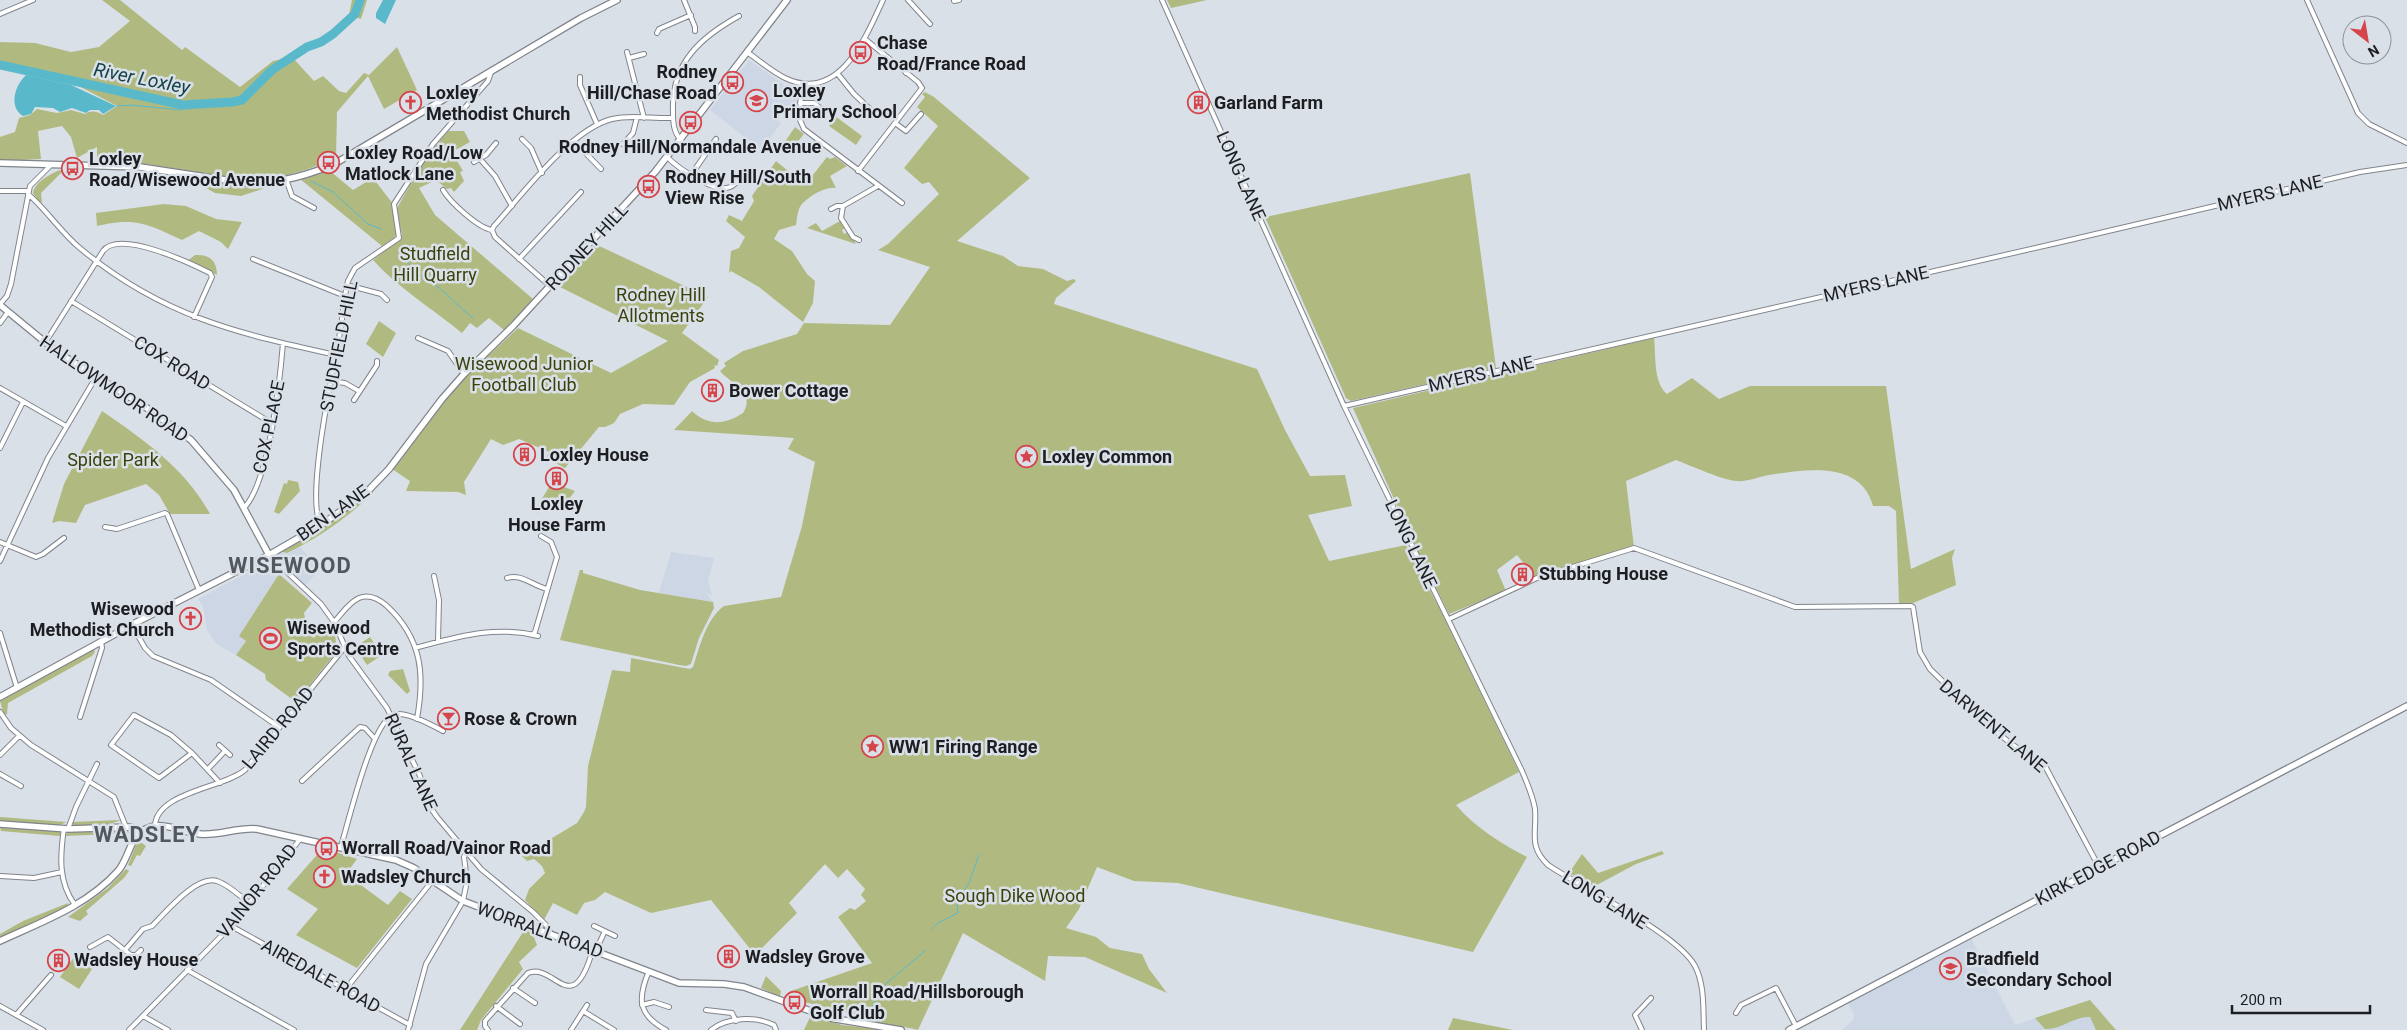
<svg xmlns="http://www.w3.org/2000/svg" width="2407" height="1030" font-family="Roboto,sans-serif">
	<rect width="100%" height="100%" fill="#dae0e8"/>
	<path fill="#ccd6e4" d="M749 60 797 94 796 108H784L776 118 781 123 761 150 710 110Z
		M300 547 320 569 306 585 280 562 278 556 280 551 288 553Z
		M671 552 714 558 708 581 712 595 707 594 713 602 659 593Z
		M260 566 271 567 279 574 239 636 246 641 236 655 217 644 207 630 203 606 198 599Z
		M1971 938 2015 1025 2090 1000 2116 1030H1842L1854 1019V1015L1848 1003Z"/>
	<path fill="#b0ba80" d="M102 0H120L182 50 185 47 240 87 273 61 292 57 314 81 323 76 339 91 346 93 364 73 369 75 397 47 417 90 384 109 368 76 337 112 336 159 305 170 273 179 252 181 146 164 97 163V147L77 158 71 137 62 126 38 131 41 159 0 161V137L15 132 19 118 30 115 37 109 57 113 71 110 85 114C91 110 97 111 103 115L117 106 71 82 32 73 15 71 0 66V42L35 43 71 52 99 47 130 21Z
		M352 0H367L361 19 349 15Z
		M1167 0H1207L1171 8Z
		M925 92 934 97 1030 178 957 241 1003 256 1018 266 1043 269 1067 281 1074 279 1076 281 1056 298 1054 304 1257 369 1285 430 1310 476 1345 475 1352 506 1308 515 1329 561 1406 545 1441 611 1519 772 1456 805C1476 828 1500 843 1527 857L1473 952 1178 883 1134 881 1097 867 1079 909 1066 928 1096 937 1110 948 1142 954 1149 969 1167 993 1085 957 1048 956 1045 981 963 933 918 1030C901 1025 878 1026 863 1016L787 998 791 991 872 963 838 917 850 908 855 910 866 901 861 895 865 889 847 869 838 878 825 864 789 903 797 913 755 955 711 900 651 913 605 892 595 900 584 903 577 915 553 903 544 920 525 900 529 889 545 873 542 866 534 859 527 861 520 854 534 849 577 823 584 812 586 807 588 766 612 670 630 672 631 658 690 669 693 667C700 646 706 619 724 606L781 597 802 526 815 462 788 449 794 438 674 430 692 411C708 426 725 425 743 413 757 392 727 381 720 371L726 366 724 363 743 351 797 334 804 323 890 325 930 267 878 250 888 244 939 194 929 182 922 184 904 168 938 126 917 107 925 97 922 94Z
		M835 116 862 136 856 145 829 126Z
		M795 127 804 134 787 155 780 149Z
		M448 131H464L470 142 452 152 463 171 460 172 464 181 454 192 451 188 447 189 436 180 419 188 435 215 533 299 504 330 489 318 477 328 470 323 462 333C434 310 396 286 373 260L401 238 402 234 396 210 424 160Z
		M827 157 830 159 835 157 847 166 830 176 836 188C825 186 803 199 799 209 797 214 797 220 796 225L779 230 774 239 792 251 807 274 815 281 813 303 803 322 759 287 731 271 729 273 731 251 739 248 745 237 726 221 729 215 742 221 754 201 752 196 776 161 805 185Z
		M60 170 62 172 41 193 42 202 40 203 33 193C35 182 50 174 60 170Z
		M330 171 353 190 373 178 393 204 398 232 394 238 382 246 300 179Z
		M1470 173 1496 368 1351 401 1346 398 1265 217Z
		M200 180 254 189 271 186 241 196 215 193 197 183Z
		M164 204 186 206 216 219 242 222 228 249 221 242 199 231 182 240C147 224 136 217 97 226L96 213Z
		M840 221 845 228 842 230 844 234 848 232 856 244 807 228 816 223 822 231Z
		M595 244 708 297 682 333 719 360 717 366 714 365 715 368 690 382 674 405 643 404 620 414 614 423 605 427H599L565 468 546 458 549 452 519 439 503 445 491 439 464 482 466 495 458 492 406 491 410 481 392 469 460 382 518 328 611 373 668 341 560 287C573 272 582 258 595 244Z
		M195 255C209 254 217 260 217 275L187 261Z
		M379 321 396 333 383 357 366 344Z
		M1654 338C1656 354 1653 383 1667 394L1692 378 1719 399 1750 386H1886L1911 569 1955 549 1952 558 1956 585 1913 603 1899 605 1896 511 1889 506H1873C1861 458 1799 470 1764 476 1756 478 1745 482 1737 481 1725 481 1689 465 1676 460L1626 481 1634 547 1535 577 1517 555 1497 570 1506 591 1449 614 1413 541 1353 408Z
		M102 411C144 440 185 468 210 514H170L159 495 146 484 85 505 76 523 59 521 52 523 64 484Z
		M288 480 298 482 300 491 279 514 274 512 284 483 287 484Z
		M556 484 575 491 563 507 548 502 538 513 535 510 549 487 554 489Z
		M371 489 373 493C347 518 320 537 287 553L280 551 325 525Z
		M580 570H583V573L640 590 713 602 714 608 699 638 691 664 686 666 679 665 560 640Z
		M279 574 312 603 304 613 307 627 304 632 314 638 328 621 335 634 337 651 296 702 266 680 265 674 236 655 246 641 239 636Z
		M370 637 382 655 367 665 355 647Z
		M94 649 95 652 92 656 8 703 7 714 4 715 0 701Z
		M403 669 410 691 407 694 388 675 390 671Z
		M0 817 66 822C56 830 14 823 0 821Z
		M121 820 110 824 75 826 71 822Z
		M0 827 60 832V836L1 831Z
		M131 830 135 833 65 836 69 831Z
		M138 840 146 846 140 856 137 855 131 866 128 865Z
		M323 848 357 859 346 874 388 905 400 891 412 899 357 968 296 935 318 909 287 889Z
		M1662 851 1664 854 1636 864 1593 887 1569 873 1582 854 1598 873Z
		M126 869 129 871 124 878 86 911 88 914 80 921 68 917 108 888Z
		M68 903 67 907 0 937V934L23 921Z
		M525 929 532 932 537 945 519 962 523 969 481 1020 477 1030H460Z
		M74 957 92 969 79 989 60 977Z
		M766 976 781 991 780 997 761 988Z
		M2090 1000 2116 1030H2096L2090 1017C2074 1016 2061 1030 2045 1029L2035 1018Z
		M811 1015 842 1025 884 1030H800H804Z
		M1453 1018 1513 1030H1448Z"/>
	<path fill="#59b9ca" d="M383 0H396L385 24 376 18V13Z
		M26 75 71 85 116 106 103 114 99 110H90L86 113 72 108 60 112 53 108 35 107 31 114 23 116C8 107 15 85 26 75Z"/>
	<g fill="none" stroke-linecap="round" stroke-linejoin="round">
		<path stroke="#59b9ca" stroke-width="1" d="M26 73V70
			M117 106 131 105 182 110 183 105
			M311 181 333 192 368 224 381 229
			M405 248V259L412 267
			M420 275C440 285 455 304 473 318
			M932 929 938 923 958 913 957 903 969 883 979 855
			M862 1015 872 1007 882 987 925 951"/>
		<path stroke="#59b9ca" stroke-width="9" d="M0 65 183 105 232 102 242 100 272 70 307 47 321 42 333 34 355 14 360 0"/>
		<defs>
			<path id="street" d="M684 0 695 27V31
				M908 0 930 24
				M1162 0 1344 406 1522 771C1527 783 1533 796 1535 809 1537 833 1528 846 1548 865 1582 888 1677 933 1695 966 1705 985 1703 1010 1704 1030
				M2307 0 2358 113 2369 124 2407 143
				M954 1 959 0
				M0 14 33 0
				M657 33 659 29 691 15
				M627 52 644 118
				M747 52C760 61 772 72 785 78 839 104 866 37 883 0
				M629 58 644 54
				M837 73 854 94 873 112
				M906 73 911 67
				M580 77V85L597 124
				M801 84 800 120 804 129 902 203
				M800 103H814L824 111
				M895 123 906 131 921 114
				M522 139 531 148 542 173
				M681 140C673 132 673 121 673 111 671 63 701 37 739 16
				M574 141 601 169
				M623 144 633 133 637 117
				M667 157C678 168 715 194 730 187 737 184 741 176 748 172
				M480 159 495 176 512 206
				M474 162 486 155 496 143
				M858 171 922 88 918 82 865 39
				M691 175 716 139
				M286 179 292 196 314 208
				M443 190C450 202 478 228 492 230
				M0 191H29
				M28 194C47 210 61 233 81 249 162 316 236 333 336 355
				M831 209 837 206H843
				M859 240 853 237 841 218 843 206 878 186
				M253 259 345 296
				M519 259 581 192
				M347 285 381 294 387 300
				M550 286 495 237 492 230 494 226C522 195 571 129 612 119 631 114 653 119 673 118
				M71 301 273 424
				M0 304 7 296 11 284 30 186 51 165
				M0 323 8 312
				M418 338 448 351 464 374
				M45 343 103 251C119 229 190 263 210 273L212 277 194 317
				M331 381 345 383 359 391
				M0 388 66 426
				M354 400 377 365V361
				M1344 406 2057 243 2360 172 2407 165
				M0 448 23 402
				M244 508C269 482 280 380 283 343
				M321 525C305 500 333 371 339 338 343 319 343 300 348 281L355 268 399 238 394 204 433 144 488 81 491 72
				M105 527 117 529 165 513 167 514 199 590
				M0 542 36 557 43 554 64 538
				M269 555 321 604 334 622 349 656 387 708 420 776 428 804 437 817 481 869 533 912 548 927 550 933
				M0 561 48 458 96 377
				M434 576 439 600 438 641
				M507 578C521 573 533 586 547 589
				M1449 619 1537 578 1634 548 1795 607 1911 606 1913 607 1920 652 1930 669 1977 715 2010 743 2045 766 2099 867
				M334 622C342 614 348 603 359 598 369 594 379 599 387 606 422 639 425 674 417 719
				M132 625 145 648 153 656 211 680 279 727
				M0 633 17 688
				M533 634 535 632 557 557 551 542 541 536
				M415 648C457 637 495 625 538 636
				M0 712 11 728 31 745 114 797 126 827
				M80 717 102 648 101 641
				M219 745 230 755
				M192 753 171 735 134 715 111 745 159 778 192 753 220 783
				M0 755 19 736
				M208 769 225 751
				M0 774 21 786
				M302 781 360 727 365 728 375 739
				M155 826C156 792 224 788 245 770L344 648
				M64 828C60 856 58 882 75 905
				M68 829 76 807 97 764
				M341 846C349 821 371 724 393 715 404 710 432 725 443 731
				M0 876 34 878 62 872
				M231 926 410 1025
				M594 926 615 936
				M90 947 108 937 131 955H136L141 950
				M125 950 143 929 152 926C166 912 196 875 217 881 229 885 240 896 249 903
				M596 950 605 931
				M187 970 294 1030
				M649 971C637 999 638 1015 666 1030
				M513 988 535 1003
				M345 990 433 880
				M642 1005 654 1002 669 1007
				M0 1006 43 1030
				M496 1006 520 1024
				M706 1010 732 1013 736 1021
				M583 1011 614 1030
				M1736 1013 1741 1005 1776 988 1796 1026
				M16 1015 51 975
				M143 1016 168 1030
				M129 1030 231 926 301 838
				M408 1030 426 964 463 901 467 881 464 857 467 851
				M488 1030 485 1026V1021L528 973C555 962 572 1022 593 949
				M571 1030 587 1005
				M711 1030C727 1017 756 1016 774 1025L776 1030
				M1642 1030 1635 1015 1651 998"/>
			<path id="secondary" d="M0 163 140 167 252 184C281 182 310 175 336 163L581 18 617 0
				M0 305 57 352 144 406 191 440 234 490 269 555
				M0 697 137 622 269 555 321 525 365 494 389 469 442 399 464 374 513 326 655 172 787 0
				M0 824 68 829 131 827 140 832
				M0 941C41 922 87 906 118 871 129 859 130 834 148 828 165 821 183 833 200 834 219 836 238 827 257 829L396 860 414 868 463 901 679 983 724 984 744 987 830 1018 901 1030
				M1789 1030 2407 706"/>
		</defs>
		<use href="#street" stroke="#80858c" stroke-width="6"/>
		<use href="#secondary" stroke="#80858c" stroke-width="8"/>
		<use href="#street" stroke="#fff" stroke-width="4"/>
		<use href="#secondary" stroke="#fff" stroke-width="5.5"/>
	</g>
	<defs>
		<symbol id="bus-ring" viewBox="-11 -11 22 22"><circle r="9.5" fill="#dae0e8" stroke="#d5454b" stroke-width="1.5"/><path d="M-5-6H5V4H4V6H2V4H-2V6H-4V4H-5ZM-3.5-4V0h7V-4ZM-3.5 1.2v1.5H-2V1.2ZM2 1.2v1.5H3.5V1.2Z" fill="#d5454b"/></symbol>
		<symbol id="school-ring" viewBox="-11 -11 22 22"><circle r="9.5" fill="#dae0e8" stroke="#d5454b" stroke-width="1.5"/><path d="M0-5L7-2L0 1L-7-2ZM-4 1L0 2.5L4 1V4Q0 6-4 4Z" fill="#d5454b"/></symbol>
		<symbol id="church-ring" viewBox="-11 -11 22 22"><circle r="9.5" fill="#dae0e8" stroke="#d5454b" stroke-width="1.5"/><path d="M-1.2-6h2.4v3.5h3.3v2.4h-3.3V6h-2.4V-.1h-3.3v-2.4h3.3Z" fill="#d5454b"/></symbol>
		<symbol id="building-ring" viewBox="-11 -11 22 22"><circle r="9.5" fill="#dae0e8" stroke="#d5454b" stroke-width="1.5"/><path d="M-4-6H4V6H1V3H-1V6H-4ZM-2.5-4.3h1.7v1.8h-1.7ZM.8-4.3h1.7v1.8H.8ZM-2.5-1h1.7V.8h-1.7ZM.8-1h1.7V.8H.8Z" fill="#d5454b"/></symbol>
		<symbol id="sight-ring" viewBox="-11 -11 22 22"><circle r="9.5" fill="#dae0e8" stroke="#d5454b" stroke-width="1.5"/><path d="M0-6L1.8-2.2L6-1.7L2.9 1.2L3.7 5.4L0 3.3L-3.7 5.4L-2.9 1.2L-6-1.7L-1.8-2.2Z" fill="#d5454b"/></symbol>
		<symbol id="stadium-ring" viewBox="-11 -11 22 22"><circle r="9.5" fill="#dae0e8" stroke="#d5454b" stroke-width="1.5"/><path d="M0-5a6.5 5 0 1 0 0 10a6.5 5 0 1 0 0-10ZM-3.5-1.8h7v3.6h-7Z" fill="#d5454b"/></symbol>
		<symbol id="bar-ring" viewBox="-11 -11 22 22"><circle r="9.5" fill="#dae0e8" stroke="#d5454b" stroke-width="1.5"/><path d="M-6-5H6L.8 .8V4.5H3.5V6h-7V4.5H-.8V.8Z" fill="#d5454b"/></symbol>
	</defs>
	<g fill-rule="evenodd">
		<use href="#bus-ring" x="848" y="40" width="25" height="25"/>
		<use href="#bus-ring" x="720" y="70" width="25" height="25"/>
		<use href="#school-ring" x="744" y="88" width="25" height="25"/>
		<use href="#church-ring" x="398" y="90" width="25" height="25"/>
		<use href="#building-ring" x="1186" y="90" width="25" height="25"/>
		<use href="#bus-ring" x="678" y="110" width="25" height="25"/>
		<use href="#bus-ring" x="316" y="150" width="25" height="25"/>
		<use href="#bus-ring" x="60" y="156" width="25" height="25"/>
		<use href="#bus-ring" x="636" y="174" width="25" height="25"/>
		<use href="#building-ring" x="700" y="378" width="25" height="25"/>
		<use href="#building-ring" x="512" y="442" width="25" height="25"/>
		<use href="#sight-ring" x="1014" y="444" width="25" height="25"/>
		<use href="#building-ring" x="544" y="466" width="25" height="25"/>
		<use href="#building-ring" x="1510" y="562" width="25" height="25"/>
		<use href="#church-ring" x="178" y="606" width="25" height="25"/>
		<use href="#stadium-ring" x="258" y="626" width="25" height="25"/>
		<use href="#bar-ring" x="436" y="706" width="25" height="25"/>
		<use href="#sight-ring" x="860" y="734" width="25" height="25"/>
		<use href="#bus-ring" x="314" y="836" width="25" height="25"/>
		<use href="#church-ring" x="312" y="864" width="25" height="25"/>
		<use href="#building-ring" x="716" y="944" width="25" height="25"/>
		<use href="#building-ring" x="46" y="948" width="25" height="25"/>
		<use href="#school-ring" x="1938" y="956" width="25" height="25"/>
		<use href="#bus-ring" x="782" y="990" width="25" height="25"/>
	</g>
	<g text-anchor="middle" stroke-width="5" stroke-linejoin="round" paint-order="stroke">
		<g font-size="18" font-weight="bold" fill="#1c1e21" stroke="#dae0e8" text-anchor="start">
			<text x="877" y="49">Chase<tspan x="877" dy="21">Road/France Road</tspan></text>
			<text x="717" y="78" text-anchor="end">Rodney<tspan x="717" dy="21">Hill/Chase Road</tspan></text>
			<text x="773" y="97">Loxley<tspan x="773" dy="21">Primary School</tspan></text>
			<text x="426" y="99">Loxley<tspan x="426" dy="21">Methodist Church</tspan></text>
			<text x="1214" y="109">Garland Farm</text>
			<text x="690" y="153" text-anchor="middle">Rodney Hill/Normandale Avenue</text>
			<text x="345" y="159">Loxley Road/Low<tspan x="345" dy="21">Matlock Lane</tspan></text>
			<text x="89" y="165">Loxley<tspan x="89" dy="21">Road/Wisewood Avenue</tspan></text>
			<text x="665" y="183">Rodney Hill/South<tspan x="665" dy="21">View Rise</tspan></text>
			<text x="729" y="397">Bower Cottage</text>
			<text x="540" y="461">Loxley House</text>
			<text x="1042" y="463">Loxley Common</text>
			<text x="557" y="510" text-anchor="middle">Loxley<tspan x="557" dy="21">House Farm</tspan></text>
			<text x="1539" y="580">Stubbing House</text>
			<text x="174" y="615" text-anchor="end">Wisewood<tspan x="174" dy="21">Methodist Church</tspan></text>
			<text x="287" y="634">Wisewood<tspan x="287" dy="21">Sports Centre</tspan></text>
			<text x="464" y="725">Rose &amp; Crown</text>
			<text x="889" y="753">WW1 Firing Range</text>
			<text x="342" y="854">Worrall Road/Vainor Road</text>
			<text x="341" y="883">Wadsley Church</text>
			<text x="745" y="963">Wadsley Grove</text>
			<text x="1966" y="965">Bradfield<tspan x="1966" dy="21">Secondary School</tspan></text>
			<text x="74" y="966">Wadsley House</text>
			<text x="810" y="998">Worrall Road/Hillsborough<tspan x="810" dy="21">Golf Club</tspan></text>
		</g>
		<g font-size="18" fill="#1c1e21" stroke="#dae0e8">
			<text transform="translate(1241 176) rotate(66)" y="6">LONG LANE</text>
			<text transform="translate(2270 193) rotate(-13)" y="6">MYERS LANE</text>
			<text transform="translate(587 247) rotate(-47)" y="6">RODNEY HILL</text>
			<text transform="translate(1876 284) rotate(-13)" y="6">MYERS LANE</text>
			<text transform="translate(339 346) rotate(-79)" y="6">STUDFIELD HILL</text>
			<text transform="translate(172 363) rotate(32)" y="6">COX ROAD</text>
			<text transform="translate(1481 374) rotate(-13)" y="6">MYERS LANE</text>
			<text transform="translate(114 389) rotate(34)" y="6">HALLOWMOOR ROAD</text>
			<text transform="translate(269 427) rotate(-78)" y="6">COX PLACE</text>
			<text transform="translate(333 513) rotate(-35)" y="6">BEN LANE</text>
			<text transform="translate(1411 544) rotate(64)" y="6">LONG LANE</text>
			<text transform="translate(1993 726) rotate(40)" y="6">DARWENT LANE</text>
			<text transform="translate(278 728) rotate(-50)" y="6">LAIRD ROAD</text>
			<text transform="translate(411 762) rotate(66)" y="6">RURAL LANE</text>
			<text transform="translate(2098 868) rotate(-28)" y="6">KIRK EDGE ROAD</text>
			<text transform="translate(257 891) rotate(-51)" y="6">VAINOR ROAD</text>
			<text transform="translate(1605 900) rotate(31)" y="6">LONG LANE</text>
			<text transform="translate(540 930) rotate(20)" y="6">WORRALL ROAD</text>
			<text transform="translate(321 976) rotate(29)" y="6">AIREDALE ROAD</text>
		</g>
		<g font-size="18" fill="#3a410b" stroke="#dae0e8">
			<text x="435" y="260">Studfield<tspan x="435" dy="21">Hill Quarry</tspan></text>
			<text x="661" y="301">Rodney Hill<tspan x="661" dy="21">Allotments</tspan></text>
			<text x="524" y="370">Wisewood Junior<tspan x="524" dy="21">Football Club</tspan></text>
			<text x="113" y="466">Spider Park</text>
			<text x="1015" y="902">Sough Dike Wood</text>
		</g>
		<g font-size="19" font-style="italic" fill="#154249" stroke="#dae0e8">
			<text transform="translate(142 78) rotate(11)" y="7">River Loxley</text>
		</g>
		<g font-size="22" font-weight="bold" letter-spacing="1" fill="#53585f" stroke="#dae0e8">
			<text x="290" y="573">WISEWOOD</text>
			<text x="147" y="842">WADSLEY</text>
		</g>
	</g>
	<g transform="translate(2367 40) rotate(149)"><circle r="24" fill="#dae0e8" stroke="#8e9298"/>
	<path d="M0-4L9 19L0 12L-9 19Z" fill="#d5454b"/>
	<text y="-8" font-size="14" font-weight="bold" text-anchor="middle" fill="#1c1e21">N</text>
	</g>
	<path d="M2232 1005v8h138v-8" fill="none" stroke="#1c1e21" stroke-width="2.5"/>
	<text x="2240" y="1005" font-size="15" fill="#1c1e21" stroke="#dae0e8" stroke-width="4" paint-order="stroke">200 m</text>
</svg>
